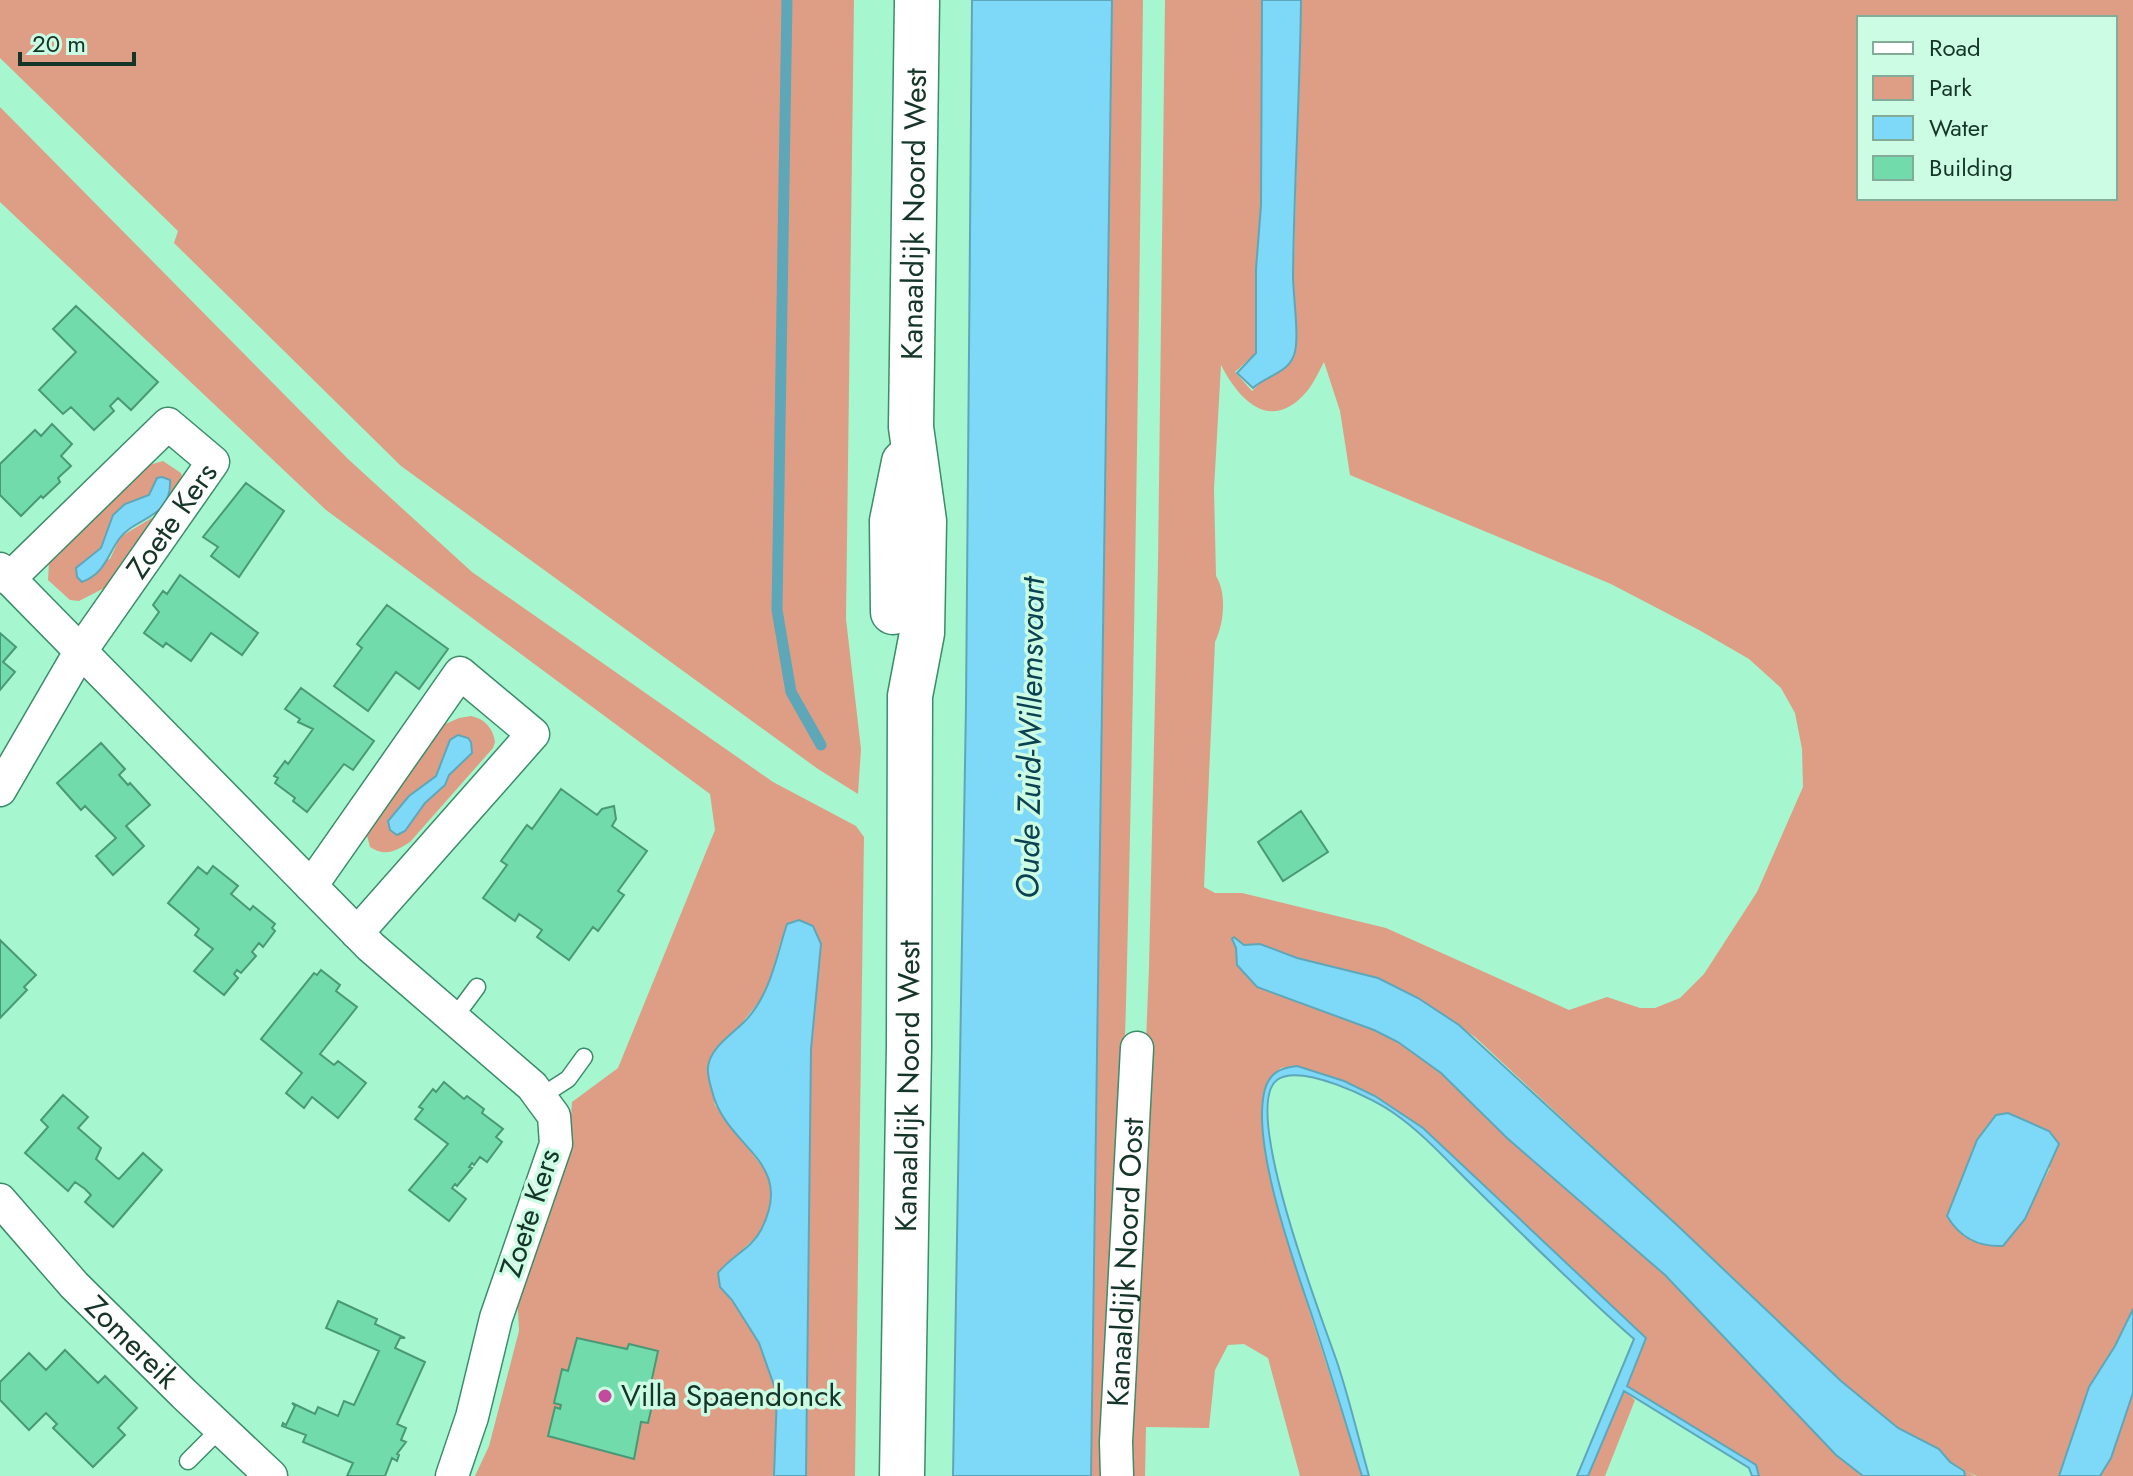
<svg xmlns="http://www.w3.org/2000/svg" width="2133" height="1476" font-family="Jost,sans-serif">
	<rect width="100%" height="100%" fill="#a6f6cf"/>
	<path fill="#de9e85" fill-rule="evenodd" d="M0 0H854L846 619 861 749 858 794 818 769 401 466 174 243 178 231 0 58Z
		M1112 0H1143C1139 321 1135 643 1127 964 1123 1135 1114 1306 1106 1476H1091Z
		M1165 0H1262L1261 205 1256 269V353L1235 372 1252 391 1296 348 1293 294 1301 0H2133V1309L2115 1346 2089 1387 2059 1476H1977L1965 1471 1975 1476H1965L1964 1471 1950 1462 1939 1449 1898 1428 1841 1381 1736 1280 1475 1037 1418 998 1378 978 1297 958 1260 944 1244 945 1232 942 1236 948 1237 965 1257 987 1374 1030 1398 1042 1441 1073 1507 1138 1665 1275 1836 1455 1863 1476H1759L1756 1465 1627 1386 1646 1338 1489 1190 1375 1096 1344 1081 1297 1066 1281 1068 1272 1075 1264 1107 1269 1162 1293 1260 1362 1476H1300L1268 1358 1244 1344 1228 1345 1215 1370 1209 1428 1146 1427 1145 1476H1128L1149 968 1158 565ZM1859 18H2115V198H1859ZM1324 362 1340 411 1350 475 1611 584 1699 630 1749 659 1781 688 1795 713 1802 749 1803 787 1757 892 1704 974 1680 998 1655 1008H1640L1607 997 1569 1010 1386 928 1242 893H1215L1204 887 1215 642C1224 624 1227 593 1216 576L1214 489 1221 365C1240 402 1272 434 1308 390 1315 381 1319 371 1324 362ZM1977 1140 2050 1168 2024 1219 2003 1246 1947 1216Z
		M0 107 348 459 472 572 773 782 856 826 864 837 855 1476H806L811 1049 821 945 781 940 771 977 761 999 708 1066 715 1105 770 1177 772 1194 769 1212 759 1234 744 1248 720 1287C745 1315 774 1356 777 1395 779 1422 773 1449 774 1476H475L489 1446 519 1331 517 1291 568 1156 572 1102 618 1068 715 830 710 794 326 510 0 202Z
		M163 461 181 473 183 481 110 585 79 601 70 600 48 580 49 562 142 467ZM149 495 155 516 120 537 110 559 76 568 101 548 113 515 125 504Z
		M471 716C485 719 493 728 495 742L493 748 410 842C396 851 385 857 370 847L366 832 441 726 459 718ZM450 740 471 753 449 775 445 785 425 803 405 831 388 821 409 796 436 776Z
		M1624 1391 1635 1400 1605 1476H1588Z
		M2133 1393V1476H2100L2111 1458Z"/>
	<path fill="#7ed8f7" stroke="#5ea7b9" stroke-width="2" d="M972 0H1112L1091 1476H953L966 705Z
		M1262 0H1301C1300 92 1294 184 1293 276 1293 295 1300 340 1294 355 1288 373 1266 376 1253 388L1237 373 1256 353V269L1261 205Z
		M162 477 170 480C172 519 136 516 119 539 107 556 105 573 82 582L77 577 76 568 101 548 113 515 125 504 149 495 157 478Z
		M458 735 468 738 471 742 472 753 449 775 445 785 425 803 405 831 397 835 390 830 388 821 409 796 436 776 450 740Z
		M799 920 813 926 821 944 811 1049 806 1476H774L777 1394 759 1343 732 1300 720 1287 718 1273C730 1257 752 1248 761 1230 797 1160 726 1149 712 1091 710 1084 707 1074 708 1067 710 1047 734 1033 746 1020 771 993 776 957 787 924Z
		M1234 937 1244 945 1260 944 1297 958 1378 978 1418 998 1459 1025 1678 1226 1841 1381 1898 1428 1939 1449 1950 1462 1964 1471 1965 1476H1863L1836 1455 1665 1275 1507 1138 1441 1073 1398 1042 1374 1030 1257 987 1237 965 1236 948 1232 939Z
		M1297 1066 1344 1081 1375 1096 1423 1128 1646 1338 1627 1386 1756 1465 1759 1476H1752L1749 1468 1624 1391 1588 1476H1577L1634 1339C1579 1291 1527 1239 1475 1188 1450 1164 1424 1134 1395 1114 1374 1098 1300 1063 1277 1080 1240 1107 1322 1319 1336 1359 1349 1397 1358 1437 1369 1476H1362C1346 1424 1330 1371 1313 1319 1295 1265 1250 1143 1265 1089 1270 1072 1281 1068 1297 1066Z
		M2008 1113 2049 1131 2059 1144 2025 1219 2003 1246C1978 1247 1960 1238 1947 1216L1977 1140 1996 1115Z
		M2133 1309V1393L2111 1458 2100 1476H2059L2089 1387 2115 1346Z"/>
	<g fill="none" stroke-linecap="round" stroke-linejoin="round">
		<path stroke="#5ea7b9" stroke-width="11" d="M787 0 777 610 791 692 821 745"/>
	</g>
	<path fill="#71dbab" stroke="#499976" stroke-width="2" d="M76 306 158 382 131 410 118 398 110 406 114 411 94 430 71 407 63 414 39 390 76 352 53 329Z
		M52 424 72 444 61 456 71 466 58 478 60 482 43 498 41 496 21 516 0 495V464L35 430 41 436Z
		M246 483 284 511 239 577 211 556 218 547 203 537Z
		M180 575 258 633 242 655 211 633 191 661 166 643 163 647 144 633 159 612 153 605 163 591 167 594Z
		M387 605 448 649 419 689 396 672 368 711 334 686 362 648 357 644Z
		M0 633 16 647 3 662 15 672 0 690Z
		M301 688 374 741 353 770 344 764 307 812 293 801 295 798 275 783 278 778 274 776 285 761 288 764 313 729 298 722 300 719 285 709Z
		M101 743 125 769 119 775 128 785 130 783 150 805 126 826 144 846 113 875 96 856 116 838 85 806 81 810 57 783Z
		M561 789 597 815 602 809 614 806 616 819 612 826 647 851 618 891 624 895 598 931 593 927 569 960 537 937 542 930 519 914 515 921 483 898 507 865 501 861 527 825 532 829Z
		M1301 811 1328 852 1283 881 1258 842Z
		M213 866 238 886 231 894 250 910 253 906 275 924 272 928 275 931 263 947 259 943 252 952 256 956 241 973 237 970 234 974 238 978 224 995 194 971 213 949 195 935 199 929 168 903 198 867 207 874Z
		M0 940 36 975 24 987 27 990 0 1018Z
		M321 970 340 985 336 991 357 1007 320 1054 334 1065 338 1061 366 1083 338 1118 312 1097 304 1108 286 1093 302 1073 261 1039 314 973 317 975Z
		M444 1082 464 1099 467 1096 484 1109 482 1113 503 1129 496 1137 502 1142 487 1162 480 1157 474 1165 472 1163 469 1167 472 1168 457 1186 455 1184 452 1188 466 1199 449 1221 409 1190 448 1144 415 1119 423 1109 419 1107 433 1089 436 1092Z
		M63 1095 88 1117 78 1128 101 1148 96 1159 117 1178 119 1179 143 1153 162 1170 113 1227 85 1202 91 1195 85 1189 75 1182 68 1191 25 1153 48 1127 41 1120Z
		M338 1301 377 1319 375 1324 405 1338H400L395 1348 425 1362 397 1424 406 1428 401 1440 406 1442 397 1454 399 1455 397 1461 392 1458 385 1476H347L353 1463 303 1442 306 1435 282 1426 283 1423 286 1425 295 1406 292 1403 315 1414 318 1407 338 1416 344 1401 354 1405 379 1351 326 1328Z
		M577 1338 627 1349 629 1344 658 1351 650 1388 656 1389 648 1423 641 1422 634 1459 548 1436 555 1407 560 1409 561 1405 554 1403 562 1369 568 1371Z
		M65 1350 98 1383 105 1376 137 1408 118 1428 125 1435 93 1467 53 1428 57 1424 46 1413 29 1430 0 1400V1382L29 1353 46 1370Z"/>
	<g fill="none" stroke-linecap="round" stroke-linejoin="round">
		<defs>
			<path id="service" d="M454 1018 477 987
				M540 1097 568 1079 584 1057
				M188 1461 220 1429"/>
			<g id="minor">
				<path d="M0 569 371 947 532 1086 554 1116 556 1144 496 1318 472 1417 452 1476"/>
				<path id="s1" d="M0 790 80 652 213 462 168 424 9 579"/>
				<path d="M311 886 460 673 533 734 357 933"/>
				<path id="s2" d="M0 1200 74 1285 184 1394 271 1476"/>
				<path id="s3" d="M1117 1476 1116 1442 1137 1048"/>
			</g>
			<g id="secondary">
				<path d="M893 612 892 521 904 462"/>
				<path id="s4" d="M902 1476 909 1045 910 696 922 633 924 521 911 427 917 0"/>
			</g>
		</defs>
		<use href="#service" stroke="#3b8c69" stroke-width="19"/>
		<use href="#minor" stroke="#3b8c69" stroke-width="35"/>
		<use href="#secondary" stroke="#3b8c69" stroke-width="47"/>
		<use href="#service" stroke="#fff" stroke-width="16"/>
		<use href="#minor" stroke="#fff" stroke-width="32"/>
		<use href="#secondary" stroke="#fff" stroke-width="44"/>
	</g>
	<circle fill="#c44a9c" stroke="#cdfce4" stroke-width="3" cx="605" cy="1396" r="8"/>
	<g text-anchor="middle" stroke-width="7" stroke-linejoin="round" paint-order="stroke">
		<g font-size="30" fill="#143527" stroke="#cdfce4">
			<text dy="10" stroke="none"><textPath href="#s4" startOffset="1264">Kanaaldijk Noord West</textPath></text>
			<text dy="10" stroke="none"><textPath href="#s1" startOffset="320">Zoete Kers</textPath></text>
			<text dy="10" stroke="none"><textPath href="#s4" startOffset="390">Kanaaldijk Noord West</textPath></text>
			<text transform="translate(530 1213) rotate(-72)" y="10">Zoete Kers</text>
			<text dy="10" stroke="none"><textPath href="#s3" startOffset="214">Kanaaldijk Noord Oost</textPath></text>
			<text dy="10" stroke="none"><textPath href="#s2" startOffset="194">Zomereik</textPath></text>
		</g>
		<g font-size="30" fill="#143527" stroke="#cdfce4" text-anchor="start">
			<text x="621" y="1406">Villa Spaendonck</text>
		</g>
		<g font-size="32" font-style="italic" fill="#0b4252" stroke="#cdfce4">
			<text transform="translate(1030 738) rotate(-89)" y="11">Oude Zuid-Willemsvaart</text>
		</g>
	</g>
	<rect x="1857" y="16" width="260" height="184" fill="#cdfce4" stroke="#83ac98" stroke-width="2"/>
	<rect x="1873" y="42" width="40" height="12" fill="#ffffff" stroke="#83ac98" stroke-width="2"/>
	<text x="1929" y="56" font-size="24" fill="#143527">Road</text>
	<rect x="1873" y="76" width="40" height="24" fill="#de9e85" stroke="#83ac98" stroke-width="2"/>
	<text x="1929" y="96" font-size="24" fill="#143527">Park</text>
	<rect x="1873" y="116" width="40" height="24" fill="#7ed8f7" stroke="#83ac98" stroke-width="2"/>
	<text x="1929" y="136" font-size="24" fill="#143527">Water</text>
	<rect x="1873" y="156" width="40" height="24" fill="#71dbab" stroke="#83ac98" stroke-width="2"/>
	<text x="1929" y="176" font-size="24" fill="#143527">Building</text>
	<path d="M20 52v12h114v-12" fill="none" stroke="#143527" stroke-width="4"/>
	<text x="32" y="52" font-size="24" fill="#143527" stroke="#cdfce4" stroke-width="6" paint-order="stroke">20 m</text>
</svg>
